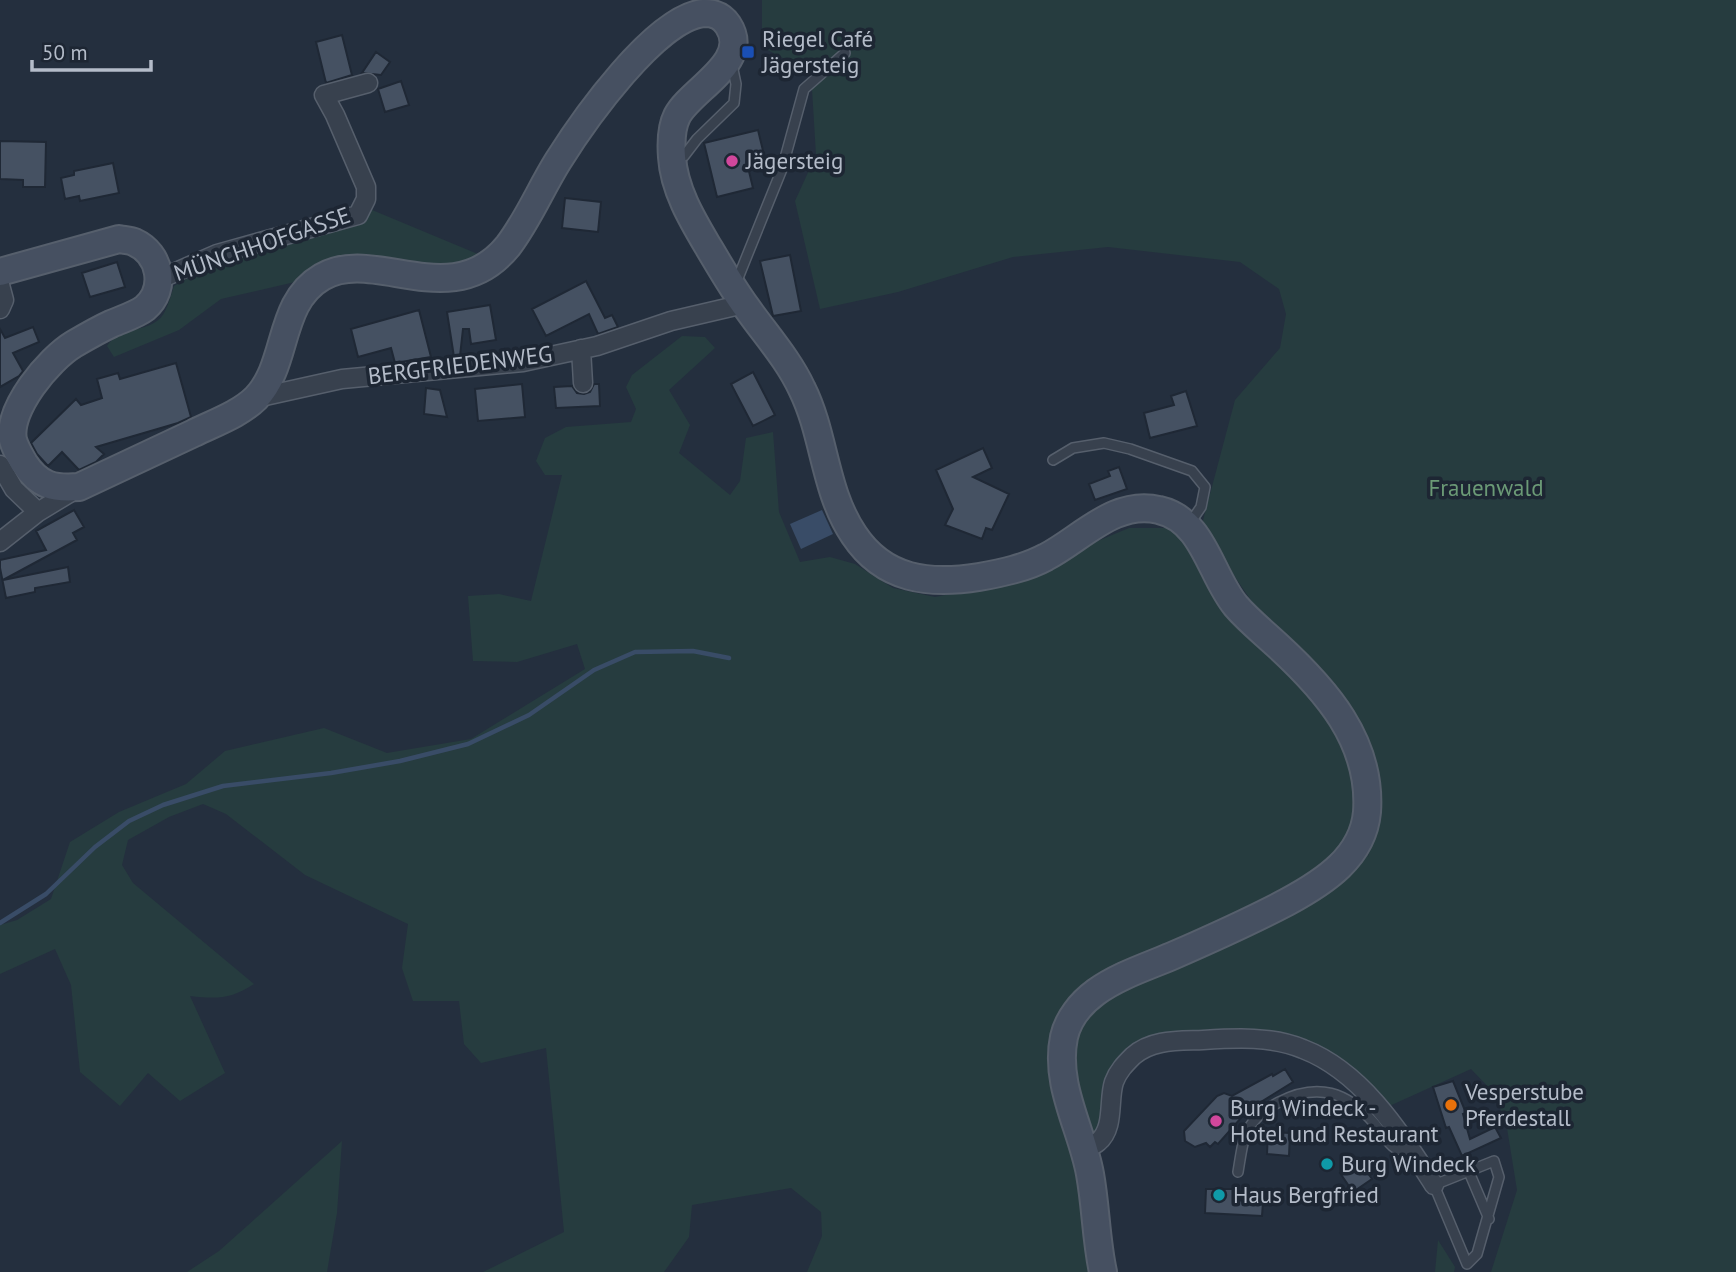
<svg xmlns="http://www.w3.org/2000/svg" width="1736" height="1272" font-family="'PT Sans',sans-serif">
	<rect width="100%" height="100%" fill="#242f3e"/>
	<path fill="#263c3f" d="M762 0H1736V1272H1491L1517 1190 1507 1128 1495 1094 1471 1069 1385 1108 1302 1043 1132 1049 1097 1138 1072 1155 1095 1272H807L822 1236 821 1212 791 1188 692 1205 689 1237 664 1272H483L564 1232 546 1048 481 1063 464 1044 459 1001H413L402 968 408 924 305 875 226 814 203 804 169 817 128 840 122 865 133 883 254 984C231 999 218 999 190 996L225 1073 180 1101 148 1073 120 1106 80 1072 71 985 55 949 0 974V925L17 920 51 899 70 842 119 812 186 784 225 751 324 728 387 753 471 739 585 669 577 644 517 662 473 661 468 596 499 594 531 601 562 475H545L536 461 545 438 566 427 631 422 636 409 626 387 632 375 682 336 705 337 715 348 669 390 690 425 679 453 730 495 740 481 746 438 773 432 779 512 800 562 830 557 855 564 893 588 935 597 987 587 1129 528H1176L1316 692 1358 780 1368 857 1379 812 1362 737 1266 622 1201 528 1235 400 1280 348 1286 314 1279 289 1240 262 1108 247 1013 257 898 292 820 309 795 201 816 155 811 73 762 47Z
		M365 207 485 257 456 268 308 279 221 299 179 330 114 357 107 346C121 326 140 333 157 321 167 314 170 297 174 286L220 260Z
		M342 1141 337 1213 327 1272H187L219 1251Z
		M1438 1240 1455 1267 1454 1272H1435Z"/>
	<path fill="#394c67" d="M822 510 833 534 801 549 790 524Z"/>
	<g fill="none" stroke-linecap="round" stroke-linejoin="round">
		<path stroke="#394c67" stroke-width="4.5" d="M0 923 46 894 95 847 129 821 163 805 223 786 331 773 400 761 468 744 529 715 594 670 635 652 693 651 729 658"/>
	</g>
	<path fill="#455162" stroke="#1f2835" stroke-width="2" d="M342 35 352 75 326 83 316 42Z
		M376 52 390 62 381 75 362 73Z
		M401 81 409 105 385 112 378 89Z
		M758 130 765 159 747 163 753 188 717 197 704 143Z
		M0 141 46 142 45 187H23V180L0 179Z
		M113 163 119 193 80 201 79 196 65 199 61 178 74 175V171Z
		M565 198 601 202 598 232 562 228Z
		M790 255 801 311 773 316 760 261Z
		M117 262 125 287 90 297 82 273Z
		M586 281 605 318 612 315 618 327 598 334 589 314 546 336 532 309Z
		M490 305 496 340 471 344 469 329H463L460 356 454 357 447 312Z
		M419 310 431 357 395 363 391 348 358 357 351 329Z
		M33 327 39 342 13 353 23 371 19 376 0 387V329L5 338Z
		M176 363 191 417 178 423 96 447 104 454 96 462 79 470 62 452 48 466 37 454 31 443 76 399 81 405 102 398 97 379 118 373 120 379Z
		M753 372 775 415 753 426 731 384Z
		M522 384 525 417 478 421 475 389Z
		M594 384H599L600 406 556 408 554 387 572 386 577 393 584 394 590 392Z
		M426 388 440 390 447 417 424 414Z
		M1186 391 1197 426 1150 438 1144 413 1174 405 1171 396Z
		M983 448 992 468 973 477 1009 494 992 530 986 528 982 539 945 525 953 509 936 470Z
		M1119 467 1127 489 1095 500 1089 484 1110 476 1108 471Z
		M74 510 84 527 73 533 77 540 3 580 68 567 70 582 35 588V592L6 598 0 568V560L46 550 36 531Z
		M1285 1069 1293 1082 1248 1110 1218 1144 1215 1142 1210 1147 1206 1143 1195 1147 1185 1141 1184 1131 1217 1096 1224 1093 1232 1096 1272 1074 1273 1076Z
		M1453 1081 1466 1113 1463 1114 1470 1139 1495 1127 1501 1138 1462 1156 1449 1127 1446 1128 1433 1087Z
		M1268 1132 1290 1133 1289 1156 1267 1154Z
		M1359 1160 1372 1179 1353 1192 1340 1173Z
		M1206 1189H1233V1200L1263 1202 1262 1216 1205 1213Z"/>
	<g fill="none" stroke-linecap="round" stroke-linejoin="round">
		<defs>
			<path id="lane" d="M676 158 684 156 697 139 734 103 736 84 732 65
				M736 283 782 169 804 89 845 53
				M1053 460 1073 448 1104 443 1130 449 1192 471 1205 487 1201 507 1190 523
				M1494 1161 1499 1177 1477 1254 1467 1264 1434 1185Z
				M1238 1172C1244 1135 1244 1121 1279 1102 1318 1082 1347 1092 1374 1123 1381 1131 1387 1143 1395 1148 1400 1151 1405 1151 1410 1150
				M1469 1172 1489 1219"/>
			<path id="street" d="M160 279 217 254 358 215 366 199V187L335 115 324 95 368 83
				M0 285 4 300 0 309
				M581 349 583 383
				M256 398 342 379 523 362 597 346 671 321 744 304
				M0 465 14 489 38 512
				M0 542 38 512 76 489
				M1084 1149C1089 1147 1095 1145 1098 1142 1115 1128 1108 1100 1114 1082 1118 1071 1125 1064 1133 1056 1152 1039 1179 1041 1203 1040 1236 1038 1272 1036 1303 1049 1363 1072 1401 1134 1434 1185"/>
			<path id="secondary" d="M0 272 119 239C123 240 130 240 134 242 161 254 167 289 145 308 136 315 122 319 111 324 98 330 86 337 74 344 49 359 7 409 13 440 15 448 20 456 24 463 39 486 54 489 79 487 118 469 156 451 194 433 214 423 240 414 256 398 289 364 277 303 322 277 374 246 452 315 508 246 528 220 541 188 558 161 583 121 656 17 704 13 715 13 722 16 728 25 752 62 691 89 677 116 671 128 671 144 672 157 674 190 693 221 709 248 721 268 733 289 747 308 766 335 788 359 802 389 825 435 824 491 854 535 884 580 929 585 979 577 1001 573 1026 568 1046 557 1081 539 1115 499 1159 510 1204 520 1210 575 1236 606 1248 620 1263 632 1277 645 1325 689 1372 741 1367 812 1363 857 1324 882 1287 902 1249 922 1211 939 1172 956 1146 967 1118 976 1096 992 1081 1003 1068 1019 1064 1037 1054 1085 1082 1129 1090 1174 1096 1207 1096 1240 1103 1272"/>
		</defs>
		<use href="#lane" stroke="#565f6c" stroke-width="12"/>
		<use href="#street" stroke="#565f6c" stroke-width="21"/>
		<use href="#secondary" stroke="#565f6c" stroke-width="30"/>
		<use href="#lane" stroke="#38414e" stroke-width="9"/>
		<use href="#street" stroke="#38414e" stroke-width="18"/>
		<use href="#secondary" stroke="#465061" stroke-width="26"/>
	</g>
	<rect fill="#1a4fb4" stroke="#1d2633" stroke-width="2.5" x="741" y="45" width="14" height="14" rx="3.5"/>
	<g fill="#d1479c" stroke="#1d2633" stroke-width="2.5">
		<circle cx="732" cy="161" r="7"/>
		<circle cx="1216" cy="1121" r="7"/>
	</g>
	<circle fill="#e8710a" stroke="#1d2633" stroke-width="2.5" cx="1451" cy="1105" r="7"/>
	<g fill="#0f9aa8" stroke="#1d2633" stroke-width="2.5">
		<circle cx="1327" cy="1164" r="7"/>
		<circle cx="1219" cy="1195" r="7"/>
	</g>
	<g text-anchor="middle" stroke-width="7" stroke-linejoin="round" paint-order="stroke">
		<g font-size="23" fill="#b4bcc9" stroke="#1d2633" text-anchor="start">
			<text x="762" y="47">Riegel Café<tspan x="762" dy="26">Jägersteig</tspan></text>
			<text x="746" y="169">Jägersteig</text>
			<text x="1465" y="1100">Vesperstube<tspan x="1465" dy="26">Pferdestall</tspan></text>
			<text x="1230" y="1116">Burg Windeck -<tspan x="1230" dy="26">Hotel und Restaurant</tspan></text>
			<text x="1341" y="1172">Burg Windeck</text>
			<text x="1233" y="1203">Haus Bergfried</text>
		</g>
		<g font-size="23" fill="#b4bcc9" stroke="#1d2633">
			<text transform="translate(262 244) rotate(-19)" y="8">MÜNCHHOFGASSE</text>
			<text transform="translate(460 365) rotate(-7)" y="8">BERGFRIEDENWEG</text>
		</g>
		<g font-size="23" fill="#6b9a76" stroke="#1d2633">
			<text x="1486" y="496">Frauenwald</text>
		</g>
	</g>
	<path d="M32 60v10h119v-10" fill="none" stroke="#b4bcc9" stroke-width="3.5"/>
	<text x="42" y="60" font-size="21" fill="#b4bcc9" stroke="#1d2633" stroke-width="5" paint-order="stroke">50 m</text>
</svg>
